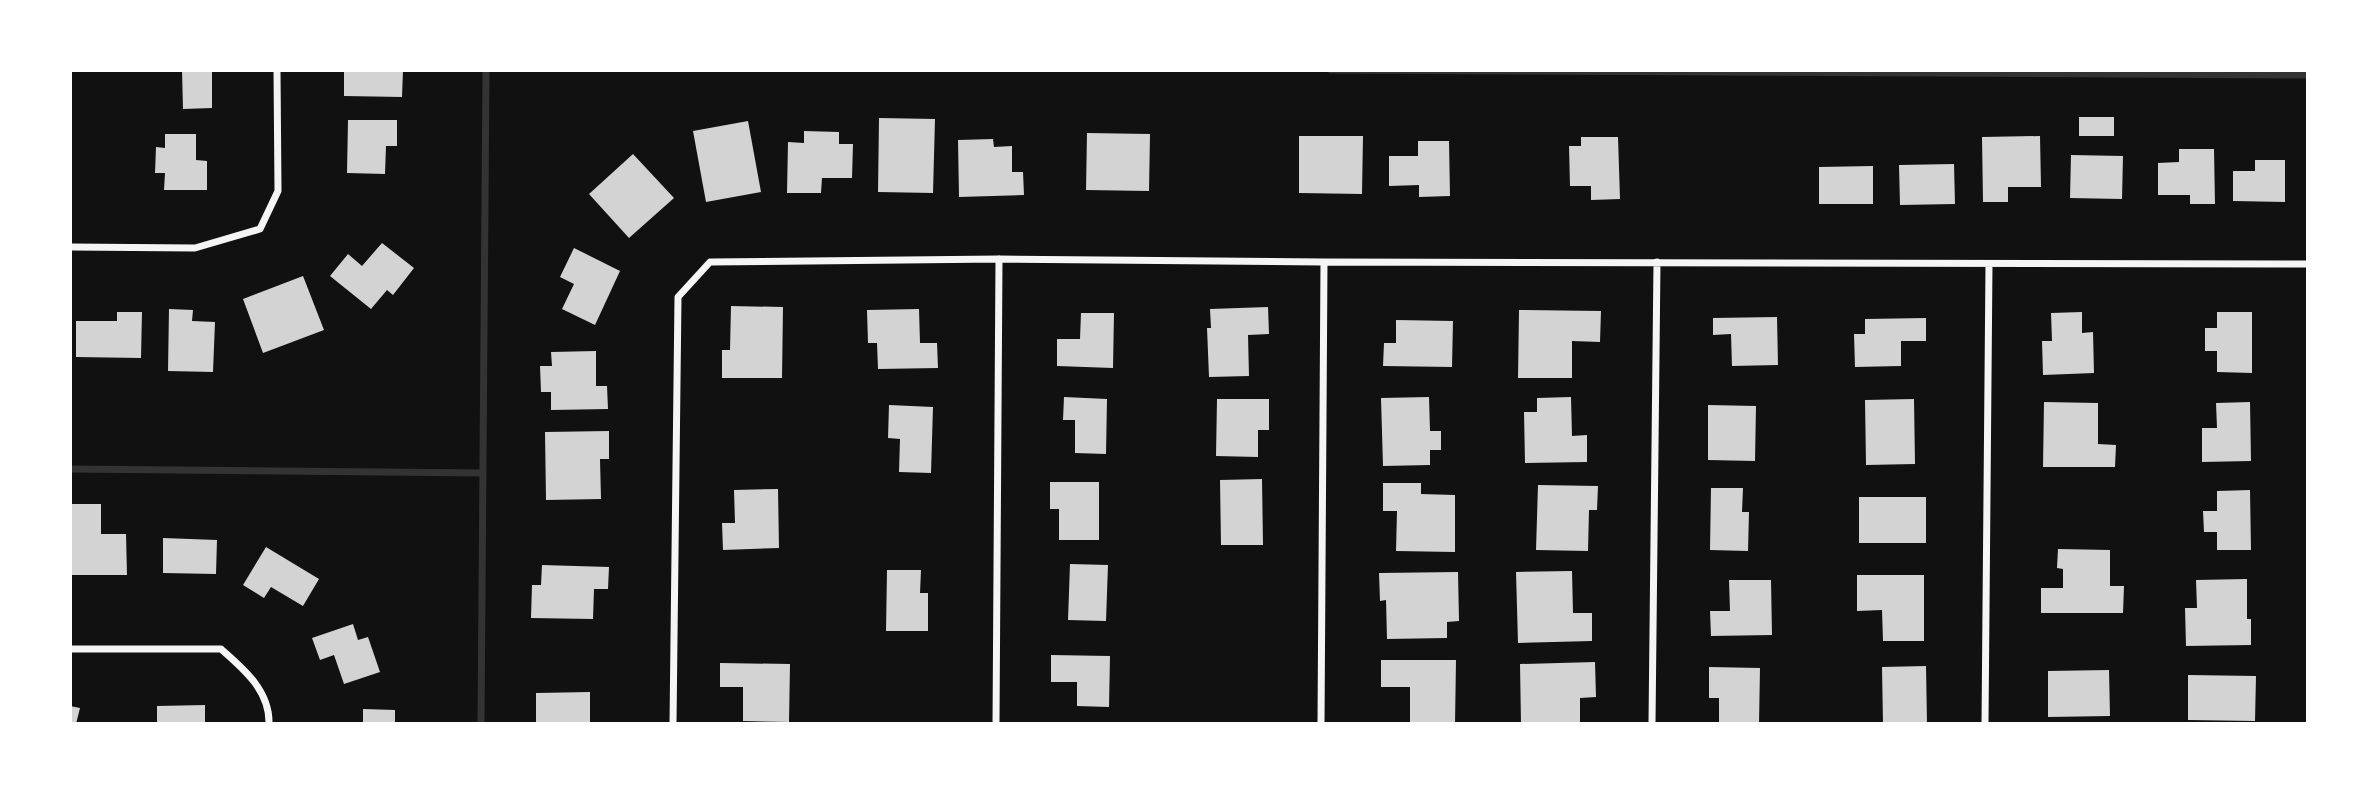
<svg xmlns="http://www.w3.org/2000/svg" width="2378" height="794" font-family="'Golos Text',sans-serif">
	<rect width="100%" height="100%" fill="#111"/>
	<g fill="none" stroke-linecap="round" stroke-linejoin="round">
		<path stroke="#333" stroke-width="7" d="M1331 70 2308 75
			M70 469 483 473
			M481 724 486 70"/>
	</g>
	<path fill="#d3d3d3" d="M182 70H212V108L183 109Z
		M344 70H403L402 97 344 96Z
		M2079 117H2114V136H2079Z
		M879 118 935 119 933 193 878 192Z
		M348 120H397V146H386L385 174 347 173Z
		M748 121 761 192 706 202 693 131Z
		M804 131 839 132V144H853L852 178H822L821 193H787L788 142 804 143Z
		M1087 133 1150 134 1149 191 1086 190Z
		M165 134H196V160L207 161V190H164L165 173H155L156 147 165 148Z
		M1299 136H1363L1362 194 1299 193Z
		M2040 136 2041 187H2008V202H1983L1982 137Z
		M1581 137H1618L1620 199 1591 200V186H1570L1569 146H1581Z
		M993 139 994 147 1012 146V172H1023L1024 195 959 197 958 140Z
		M1418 141H1449L1450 196 1419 197V185L1389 186V156H1418Z
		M2179 149H2214L2215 204H2190V195H2158V163L2179 162Z
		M633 154 674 198 629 238 589 194Z
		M2071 155 2123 156 2122 199 2070 198Z
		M2255 160H2285V202L2233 201V171H2255Z
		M1954 164 1955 204 1900 205 1899 165Z
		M1873 166V204H1819V167Z
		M382 243 414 268 393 295 387 290 371 309 330 276 348 254 362 266Z
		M574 248 620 271 595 325 562 309 574 284 560 277Z
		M303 276 324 330 263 353 243 299Z
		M731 306 783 307 782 378H722V350H730Z
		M1268 307 1269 334 1248 335 1249 376 1209 377 1207 328H1211L1210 309Z
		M169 309 193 310 192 321 215 322 213 372 168 371Z
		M919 309 920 343H937L938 368 878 369 877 343H868L867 310Z
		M1519 310 1601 311 1600 342 1572 341V378H1518Z
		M117 312H142L141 358 76 357V321H117Z
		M2082 312V333L2093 332 2094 373 2043 375 2042 341H2052L2051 313Z
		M2217 312H2252V373L2217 372V351H2205V328H2217Z
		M1081 313H1114L1113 368 1057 366V339H1080Z
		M1777 317 1778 365 1732 366 1731 334 1713 335V318Z
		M1926 318V341H1901V366L1855 367 1854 334H1865V319Z
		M1396 320 1453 321 1452 367 1383 366 1384 343H1396Z
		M596 351V386H607L608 409 551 410V392H541L540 366H552L551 352Z
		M1064 397 1107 399 1106 454 1075 453V420H1063Z
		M1429 397 1430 431H1441V450H1430V465L1383 466 1381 398Z
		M1571 397 1572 436 1587 435V462L1525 463 1524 412H1537V398Z
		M1217 399H1269V430H1258V457L1216 456Z
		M1914 399 1915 464 1866 465 1865 400Z
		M2044 402 2098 403V444L2116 445 2115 467H2043Z
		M2250 402 2251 461 2202 462V428H2217L2216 403Z
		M889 405 933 407 931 473 899 472 900 439 888 438Z
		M1708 405 1756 406 1755 461 1708 460Z
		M609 431V459H600L601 499 546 500 545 432Z
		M1262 479 1263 545H1221L1220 480Z
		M1050 482H1099V540H1059V509H1050Z
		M1383 483H1421V494L1455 495V552L1396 551 1397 511H1383Z
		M1538 485 1598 486 1597 510H1589L1588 551 1536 550Z
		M1711 488H1743L1742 512H1749L1748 551 1710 550Z
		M778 489 779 548 723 550 722 523H735L734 490Z
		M2250 490 2251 550H2217V532H2204L2203 511H2217V491Z
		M1859 497H1926V543H1859Z
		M71 504H101V534H126L127 575H72Z
		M163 538 217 540 216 574 163 573Z
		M266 547 319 579 303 606 271 587 264 598 243 585Z
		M2058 549 2110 550V586H2124L2123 613H2041V588H2063V569L2057 568Z
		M1070 564 1108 565 1106 621 1068 620Z
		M542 565 609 567 608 589H594L593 619 531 618 532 585H541Z
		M887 570H921L920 593H928V631H886Z
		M1572 571 1573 613H1592V641L1518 643 1516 572Z
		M1458 572 1459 621 1447 622V638L1387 639 1386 600 1380 601 1379 573Z
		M1857 575H1924V641H1883L1882 610 1857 611Z
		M2247 579V619H2251V645L2186 646 2185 608H2197L2196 580Z
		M1729 580H1771L1772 635 1711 636 1710 611H1730Z
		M353 624 358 640 368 637 380 672 344 684 334 655 320 660 312 638Z
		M1051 655 1110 656 1109 707 1077 706V682H1051Z
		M1381 660H1456L1455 724H1410V687H1381Z
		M1595 662 1596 697 1580 698V724H1521L1520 664Z
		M720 663 790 664 789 722 743 721V687H720Z
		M1926 666 1927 724H1883L1882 667Z
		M1709 667 1760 668 1759 724H1719V698H1709Z
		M2109 670 2110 716 2048 717V671Z
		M2188 675 2256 676 2255 721 2188 720Z
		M590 692V724H536V693Z
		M205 705V724H157V706Z
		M70 706 80 708 76 724H70Z
		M363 709 395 710V724H363Z"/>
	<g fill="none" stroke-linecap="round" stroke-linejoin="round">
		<path stroke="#f5f5f5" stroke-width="7" d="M70 247 195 248 260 229 278 191 277 70
			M70 649H221C244 669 270 691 269 724
			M673 724 678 297 710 262 999 259 1324 262 2308 264
			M996 724 999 259
			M1321 724 1324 262
			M1652 724 1657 262
			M1985 724 1989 264"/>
	</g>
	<rect width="2378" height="794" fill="none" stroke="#ffffff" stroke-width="144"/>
</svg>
